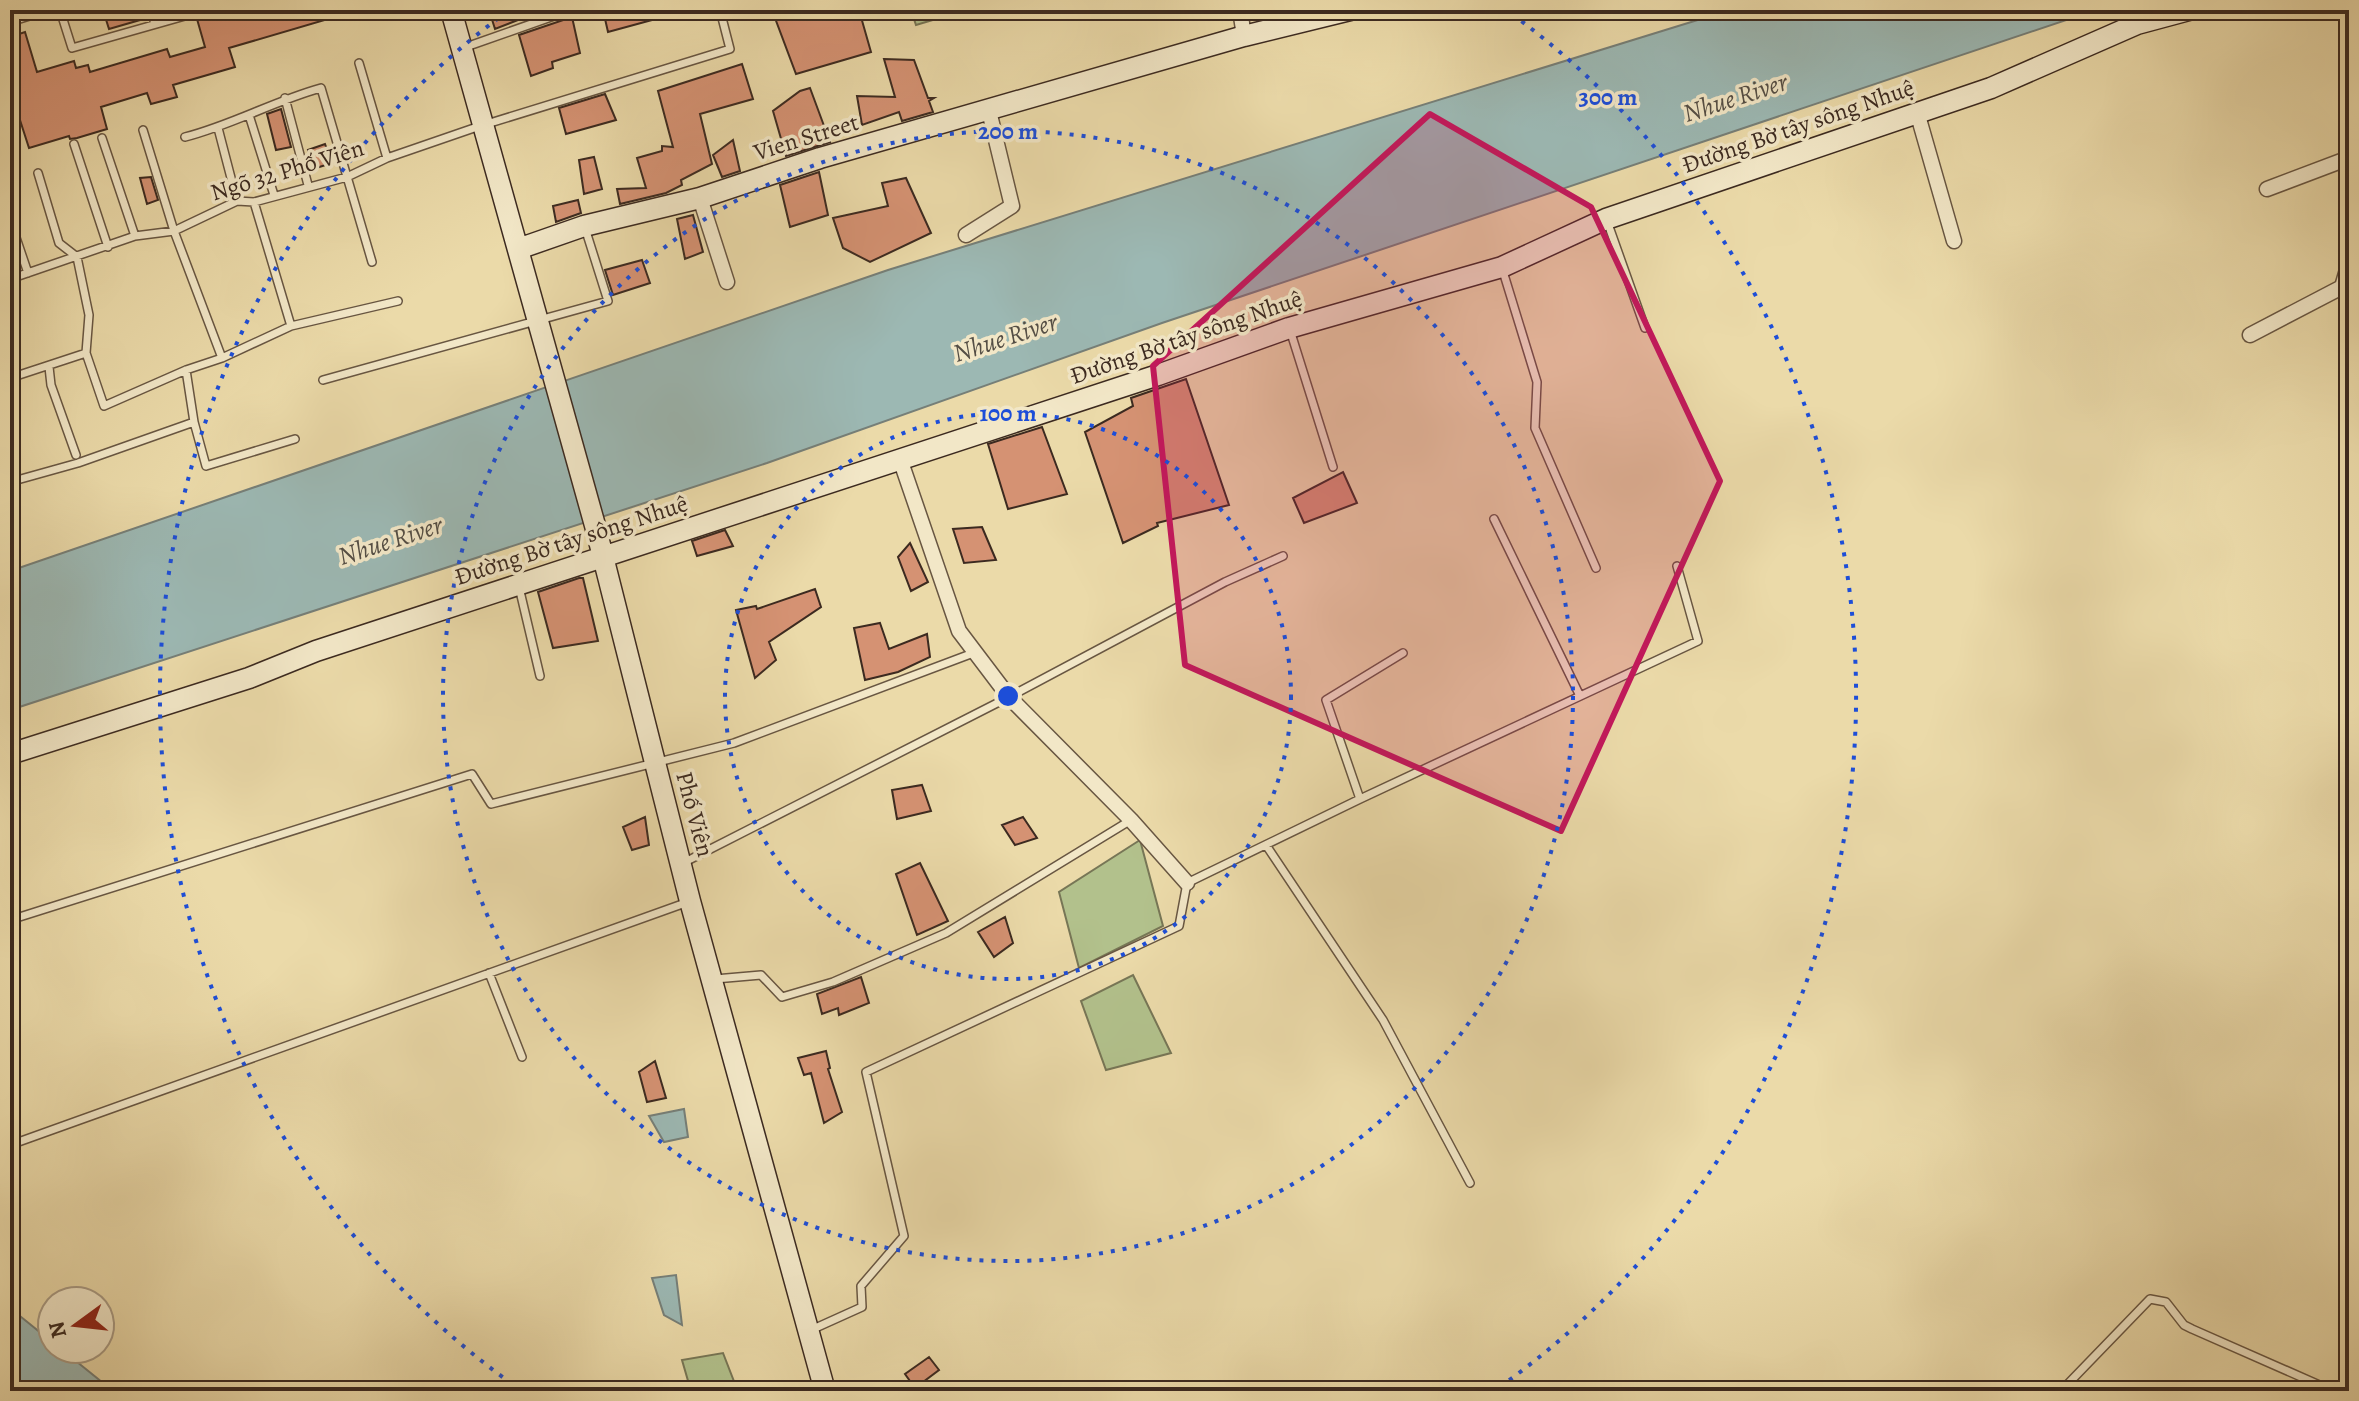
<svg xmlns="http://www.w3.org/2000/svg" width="2359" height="1401" font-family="Alegreya,serif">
	<rect width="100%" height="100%" fill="#ebdaa9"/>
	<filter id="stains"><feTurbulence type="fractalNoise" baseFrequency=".0025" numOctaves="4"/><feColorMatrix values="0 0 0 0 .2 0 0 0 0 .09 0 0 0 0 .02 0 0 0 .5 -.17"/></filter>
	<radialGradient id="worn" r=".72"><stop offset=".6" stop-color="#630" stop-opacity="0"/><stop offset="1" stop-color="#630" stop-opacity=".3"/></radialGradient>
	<path fill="#b2c18c" stroke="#777656" stroke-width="2" d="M911 10H962L963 11 916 25Z
		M1140 840 1163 926 1079 968 1059 892Z
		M1133 975 1171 1053 1106 1070 1081 1001Z
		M723 1353 735 1384 691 1391 682 1360Z"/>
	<path fill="#9cb8b3" stroke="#767f78" stroke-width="2" d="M1730 10H2096L1162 323 767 463 10 710V571L888 270Z
		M684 1109 688 1137 664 1142 649 1116Z
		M676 1275 682 1325 664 1315 652 1278Z
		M10 1308 52 1342V1349H61L113 1391H10Z"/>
	<path fill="#d59273" stroke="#3c2a20" stroke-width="2" d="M103 10H145L147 18 109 29Z
		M212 10H345V14L229 48 235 67 173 85 177 97 151 104 147 93 101 107 107 129 77 138 70 139 69 136 29 148 10 89V37L25 32 37 72 74 61 76 68 88 65 90 72 167 49 170 57 205 47 197 19 208 16Z
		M489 10H541V11L495 29Z
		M603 10H673L674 14 608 32Z
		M772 10H859L871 52 796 74Z
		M572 17 580 53 552 62 553 68 531 76 519 35Z
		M884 59 914 60 928 98H934L929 101 933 112 902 121 899 112 862 125 857 96 895 97Z
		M742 64 753 99 700 114 712 164 681 180 682 185 666 193 620 204 617 189 646 188 637 158 662 151V146L673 147 658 91Z
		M810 88 830 142 786 156 773 111 800 91Z
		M605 94 616 120 566 134 559 108Z
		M281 109 291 147 276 150 267 114Z
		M733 140 740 171 722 177 713 155Z
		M325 144 332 163 313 169 308 150Z
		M594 157 602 189 584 194 579 160Z
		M819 172 828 215 790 227 780 185Z
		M151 177 158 200 147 204 140 178Z
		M906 178 931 233 870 262 843 248 833 218 888 206 882 183Z
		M578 200 581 213 556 222 553 206Z
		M693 215 703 252 685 259 677 219Z
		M642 260 650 283 613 295 605 270Z
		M1186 379 1229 505 1157 523 1158 526 1123 543 1085 432 1133 406 1131 398Z
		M1042 427 1067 494 1008 509 988 444Z
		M1343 472 1357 503 1304 523 1293 498Z
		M982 527 996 560 964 563 953 529Z
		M725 530 733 546 697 556 692 541Z
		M910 543 928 582 911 591 898 557Z
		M579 578H583L598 641 553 648 538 592Z
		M815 589 821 607 769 642 776 660 755 678 736 610 756 606 757 609Z
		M880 623 889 649 927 634 930 657 898 672 865 680 854 628Z
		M922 785 931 811 897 819 892 790Z
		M645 817 649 845 632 850 623 827Z
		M1023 817 1037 838 1015 845 1002 825Z
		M920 863 948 921 917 935 896 874Z
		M1005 917 1013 943 994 957 978 932Z
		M861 977 869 1003 839 1015 838 1008 822 1014 817 994Z
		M826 1051 830 1068 828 1069 842 1112 824 1123 811 1073 804 1075 798 1058Z
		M655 1061 666 1098 647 1102 639 1072Z
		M929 1357 939 1370 915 1388 905 1374Z"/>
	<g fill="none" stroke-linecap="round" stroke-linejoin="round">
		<defs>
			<path id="lane" d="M60 10 72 48 206 10
				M151 10 155 24
				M10 22 49 10
				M463 48 571 10
				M359 63 387 158
				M285 98 308 185
				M249 115 274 195
				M218 128 237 201
				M143 130 174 231 222 358
				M185 137C232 125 274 101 321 88L372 262
				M102 138 135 236
				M74 144 108 247
				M38 173 59 243 77 257 89 315 86 353 104 406 186 370 222 358 291 326 398 301
				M254 202 291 326
				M10 220 28 273
				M1607 221 1645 328
				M1502 268 1537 382 1535 428 1596 568
				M10 279 135 236 174 231 237 201 254 202 347 177 387 158 477 127 730 49 720 10
				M1290 330 1333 467
				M49 367 51 385 76 455
				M186 370 194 422 206 466 295 439
				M10 378 86 353
				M323 380 608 301 585 228
				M10 447 16 464
				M10 482 78 463 194 422
				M1494 519 1580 696
				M519 587 540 676
				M1360 799 1326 700 1403 653
				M1266 845 1383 1020 1470 1183
				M683 863 1009 697 1225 582 1283 556
				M10 920 472 774 491 804 734 743 976 652
				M489 973 522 1057
				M715 979 761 975 782 997 833 982 946 933 1131 820
				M10 1145 688 902
				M811 1330 862 1307 861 1286 904 1236 866 1072 1179 926 1187 883 1360 799 1698 641 1677 566
				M2061 1391 2150 1299 2166 1302 2184 1325 2192 1329 2333 1391"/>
			<path id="street" d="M1240 10 1244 36
				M1917 112 1954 241
				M2267 189 2349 158
				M700 198 727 282
				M966 235 1012 206 989 111
				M2250 335 2342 287 2349 263
				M900 459 959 631 1009 697 1131 820 1187 883"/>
			<path id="secondary" d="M451 10 596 529 690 901 825 1391
				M518 249 584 226 700 198 820 158 1244 36 1350 10
				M10 754 249 678 316 651 1158 375 1289 328 1502 267 1606 219 1991 88 2137 24 2189 10"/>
		</defs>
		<use href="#lane" stroke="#685642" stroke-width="10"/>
		<use href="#street" stroke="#685642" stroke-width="17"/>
		<use href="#secondary" stroke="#3c2a20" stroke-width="23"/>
		<use href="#lane" stroke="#f2e7c7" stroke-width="7"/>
		<use href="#street" stroke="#f2e7c7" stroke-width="14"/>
		<use href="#secondary" stroke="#f2e7c7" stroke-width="20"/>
	</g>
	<path fill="#c2185b" fill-opacity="0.2" stroke="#c2185b" stroke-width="6" stroke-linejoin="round" d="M1430 114 1591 207 1720 481 1561 831 1185 665 1153 366Z"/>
	<g fill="none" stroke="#1d4ed8" stroke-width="4" stroke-dasharray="4 8">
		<circle cx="1008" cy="696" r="283"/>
		<circle cx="1008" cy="696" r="565"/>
		<path d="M522 1391A848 848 0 0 1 504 14M1512 14A848 848 0 0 1 1494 1391"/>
	</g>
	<g text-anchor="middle" stroke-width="7" stroke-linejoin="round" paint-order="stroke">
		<g font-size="24" fill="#3c2a20" stroke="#f2e7c7">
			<text transform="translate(1798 126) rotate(-19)" y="8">Đường Bờ tây sông Nhuệ</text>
			<text transform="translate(806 137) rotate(-17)" y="8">Vien Street</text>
			<text transform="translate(287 170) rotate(-17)" y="8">Ngõ 32 Phố Viên</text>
			<text transform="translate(1186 337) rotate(-19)" y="8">Đường Bờ tây sông Nhuệ</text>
			<text transform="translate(571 540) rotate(-18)" y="8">Đường Bờ tây sông Nhuệ</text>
			<text transform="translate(695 814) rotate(75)" y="8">Phố Viên</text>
		</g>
		<g font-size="26" font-style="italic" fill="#544e45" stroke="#f2e7c7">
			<text transform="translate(1735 97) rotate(-18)" y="9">Nhue River</text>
			<text transform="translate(1005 337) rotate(-18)" y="9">Nhue River</text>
			<text transform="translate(390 540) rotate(-18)" y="9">Nhue River</text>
		</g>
	</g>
	<circle cx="1008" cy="696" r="12" fill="#1d4ed8" stroke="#f2e7c7" stroke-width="4"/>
	<g font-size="24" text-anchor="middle" font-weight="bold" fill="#1d4ed8" stroke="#f2e7c7" stroke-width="7" stroke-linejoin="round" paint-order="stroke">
		<text x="1608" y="105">300 m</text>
		<text x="1008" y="139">200 m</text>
		<text x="1008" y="421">100 m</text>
	</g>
	<rect width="2359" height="1401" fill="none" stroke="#ebdaa9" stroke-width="40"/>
	<rect x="12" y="12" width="2335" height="1377" fill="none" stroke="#3c2a20" stroke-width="4"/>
	<rect x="20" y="20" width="2319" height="1361" fill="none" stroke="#3c2a20" stroke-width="2"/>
	<g transform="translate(76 1325) rotate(255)"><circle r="38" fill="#f2e7c7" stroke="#a99b84" stroke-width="2"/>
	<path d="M0-6L14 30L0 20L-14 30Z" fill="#8f2418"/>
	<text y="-12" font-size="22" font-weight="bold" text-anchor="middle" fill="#3c2a20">N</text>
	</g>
	<rect width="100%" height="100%" filter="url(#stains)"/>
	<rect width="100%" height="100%" fill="url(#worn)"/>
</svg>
